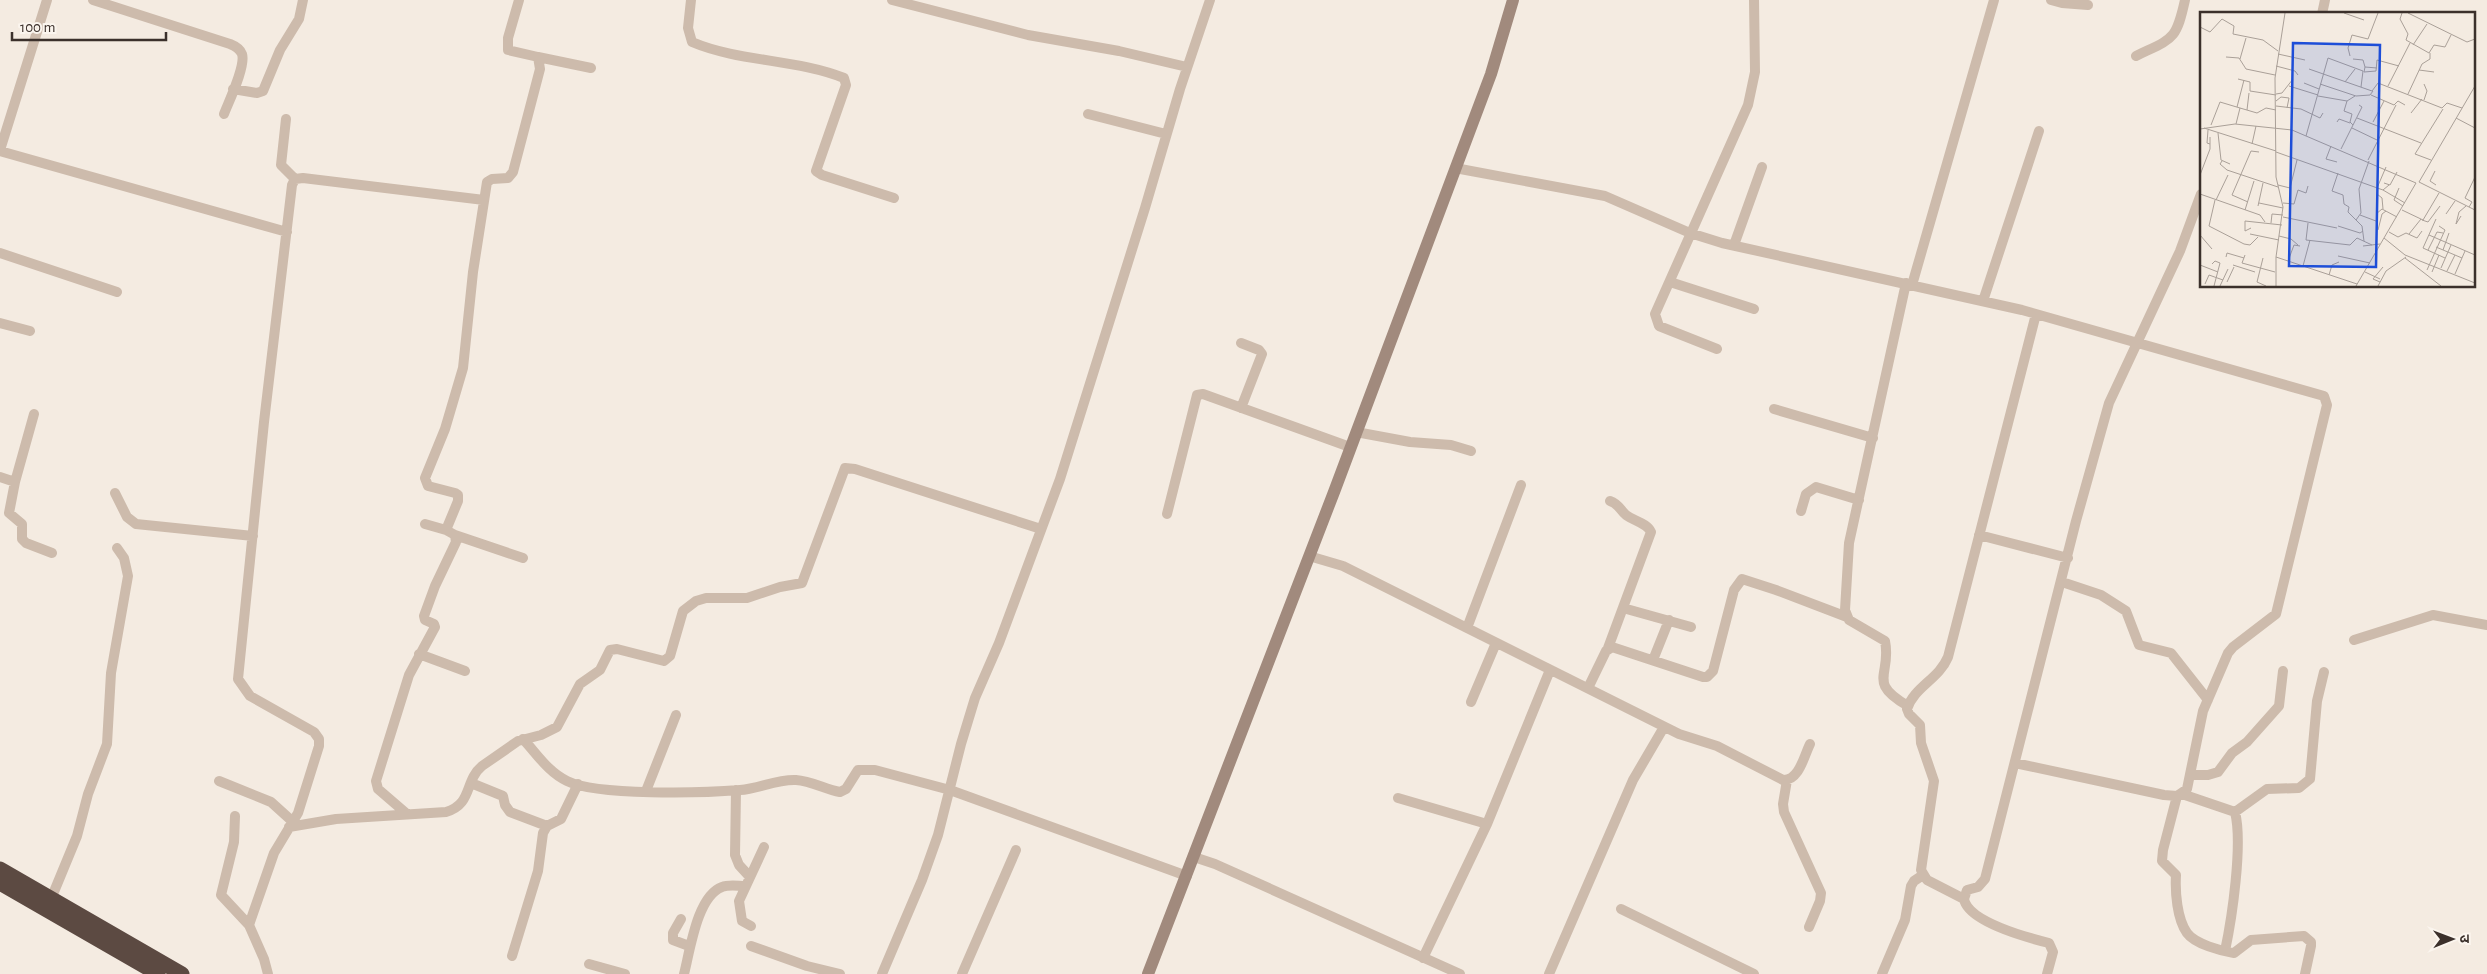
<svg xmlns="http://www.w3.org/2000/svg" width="2487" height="974" font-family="'Alegreya Sans','Noto Sans Devanagari',sans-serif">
	<rect width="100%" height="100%" fill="#f4ebe1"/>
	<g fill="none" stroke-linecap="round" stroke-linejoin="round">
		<path stroke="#cdbbac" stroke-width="10" d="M93 0 230 44C235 46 240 49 242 54 246 66 229 101 224 114
			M691 0 688 28 692 42C739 62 797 59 844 78L846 85 816 171 822 175 894 198
			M892 0 1028 35 1119 51 1187 67
			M2051 0 2062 3 2088 5
			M2322 14 2325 0
			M2136 56C2173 38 2176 41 2185 0
			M538 57 591 68
			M233 89 257 93 263 91 280 50 299 19 303 0
			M1088 114 1166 134
			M286 119 281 165 295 179
			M0 150 47 0
			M0 151 287 232
			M1455 168 1605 196 1690 233 1722 243 2022 310 2324 396 2327 405 2276 614 2233 647 2228 653 2203 711 2187 789 2177 796 2164 795 2015 763
			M1734 245 1762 167
			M0 253 117 292
			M1670 282 1754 309
			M1906 283 1849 543 1845 610 1849 620 1885 641C1892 675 1866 682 1908 706
			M1912 285 1994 0
			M1983 301 2039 131
			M0 323 30 331
			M1717 349 1659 326 1655 314 1748 105 1755 72 1754 0
			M1241 408 1262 354 1259 350 1241 343
			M1774 409 1873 438
			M1356 432 1410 442 1451 445 1471 451
			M0 477 15 482 9 513 22 524V539L26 543 52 553
			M15 482 34 414
			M115 493 127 517 136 524 253 536
			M1801 511 1806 494 1816 487 1859 500
			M1167 514 1197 395 1203 394 1350 447
			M425 524 446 530 458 501V495L455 493 428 486 425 478 445 429 463 368 473 272 487 182 492 179 508 178 513 172 540 69 538 57 508 50V38L519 0
			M455 535 523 558
			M1979 535 2068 558
			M1309 556 1343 566 1679 734 1717 746 1783 780C1799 781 1804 756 1810 744
			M2062 582 2101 595 2126 611 2139 645 2171 653 2208 700
			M1623 608 1691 627
			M1467 628 1521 485
			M2354 640 2433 615 2487 625
			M1608 648 1651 532C1647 523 1634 521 1626 515 1620 510 1619 504 1610 501
			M419 654 465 671
			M1653 660 1669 620
			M1588 688 1606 651 1612 647 1703 677H1707L1713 671 1734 590 1742 579 1776 590 1847 617
			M1471 702 1496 643
			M523 739C537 754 548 772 567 781 597 796 703 793 740 790 758 789 777 779 796 780 811 781 825 789 840 792L846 789 858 770H875L950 790 1187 876
			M2191 775H2208L2218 772 2232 753 2247 742 2279 706 2283 671
			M1787 780 1783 804 1784 812 1821 893 1820 901 1809 927
			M219 781 271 802 292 821
			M471 783 503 796 505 805 510 812 547 826
			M736 790 735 855 739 865 750 877
			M646 791 676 715
			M2182 794 2235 812C2243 844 2232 918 2225 951
			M2177 796 2163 850 2162 861 2176 875C2175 892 2177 919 2187 933 2195 944 2221 951 2234 953L2251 940 2304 936 2311 942V946L2305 974
			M1398 798 1487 824
			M2235 812 2267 789 2299 788 2310 779 2317 701 2324 672
			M407 814 378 789 376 781 409 675 435 627 434 624 425 620 424 616 435 586 456 542 455 535 446 530
			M235 816 234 842 221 895 249 925 264 959 268 974
			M289 827 336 819 446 812C473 804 464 781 482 766L518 741 541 735 557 727 580 684 600 670 610 650 617 649 664 661 670 656 683 611 696 601 706 598H747L780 587 802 583 845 468 855 469 1041 529
			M1194 857 1215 864 1460 974
			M51 899 77 836 88 794 107 744 111 673 128 576 124 558 117 548
			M1964 899 1927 880 1921 870 1934 781 1921 743 1920 725 1909 714 1907 709C1914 687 1939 679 1948 657L2036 314
			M1621 909 1754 974
			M681 919 673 933V940L689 946
			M249 925 274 853 298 813 319 746V739L314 732 250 696 238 679 264 422 292 185 295 179 303 178 484 200
			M751 926 742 921 739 901 764 847
			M751 946 807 966 840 974
			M512 956 538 871 543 833 547 826 561 819 578 784
			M1423 958 1487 824 1550 670
			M589 964 625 974
			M684 974C690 951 697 896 722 887 729 884 738 886 745 886
			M882 974 922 880 938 835 961 744 975 698 999 643 1060 479 1145 208 1180 89 1210 0
			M962 974 1016 850
			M1549 974 1633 780 1664 727
			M1882 974 1905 920 1911 886 1914 881 1923 875
			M2047 974 2053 952 2049 943C2029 938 1968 922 1964 899L1967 890 1978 887 1985 879 2076 521 2109 403 2180 251 2201 194"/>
		<path stroke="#a18a7d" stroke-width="12" d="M1148 974 1334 492 1491 74 1513 0"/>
		<path stroke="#5c4a42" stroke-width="15" d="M0 869 182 974
			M0 883 158 974"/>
	</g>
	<g transform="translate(2200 12)">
		<rect width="275" height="275" fill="#f4ebe1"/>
		<path fill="none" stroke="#aaa098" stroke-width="1" d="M144 1 164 8M202 1 200 7 208 22 206 28 229 41 234 33 245 35 251 23M208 1 267 30 275 27M0 15 10 20 22 7 34 14 33 22 63 28 78 39M213 33 227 12M78 42 105 48M150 44 148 36 152 23 168 27 178 1M26 45 39 46 46 57 75 63M40 47 46 26M153 47 163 48 165 55M76 54 95 59 98 63M109 57 172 79 178 71 242 96 247 91 262 96M219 58 234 60M164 60 176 59 177 48 199 54M164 60 165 55 177 56M38 67 50 70V79L76 83M145 70 155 57M104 71 119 77M120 72 156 84 170 83 173 79M89 74 118 83M188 74 210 31M76 82 82 81 93 67M208 82 222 52 230 47V41M171 83 194 93 198 89 205 93M118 84 147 89 155 84M224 88 227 79 224 72M76 89 81 85 89 86 87 96M147 89 144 99 152 102 150 110 153 113M76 94 101 97 120 106 123 101M37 95 44 68M40 96 57 101 66 96 76 98M47 98 49 81M211 101 222 87M157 106 221 131M256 106 275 116M137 110 139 107 150 111M173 110 184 89M11 113 20 90 40 96 36 112M4 116 76 139M152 116 177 128M0 117 35 112 92 118 216 171M8 118 7 131 10 132M18 121 21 148 30 152M106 124 128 46 163 59 161 75M52 132 56 114M131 134 126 147 137 150M141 137 162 95 159 93M76 140 183 178 189 173M168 148 196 93M231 148 215 142 243 97M22 149 20 152 27 158 78 175M235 159 230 169 236 173M138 161 132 179 143 183 144 192 149 195 148 200 162 214 164 229M0 163 10 137V125M219 170 275 198M219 170 275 74M184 171 190 173 197 160M78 173 90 176 97 148M177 176 186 155M199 176 194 188 203 194M183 178 205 191M0 182 60 203 65 210M177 182 182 186 183 197M15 188 9 214 44 232 50 233 58 225M16 188 28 163M48 190 32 183 51 139 59 140M59 191 83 196M83 191 94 192 98 178 106 181 108 174M58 194 63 171M269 195 272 190 265 186 275 165M45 198 54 169M202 198 223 208 239 181M176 202 182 197 197 205M246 202 255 189M160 203 176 209M261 204 256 212 259 200 266 194M83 205 137 216M236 207 223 236 245 246M156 208 161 201 159 177 169 149M222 208 228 210 240 194M71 211 72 202 83 203M108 211 106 228 150 233 157 226 172 233M138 214 160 221 163 219M51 216 45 219V209L82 213M178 218 182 202 186 199M189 220 198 225 206 221 217 226 222 219M50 222 79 228M209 222 221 207M0 223 12 237M229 223 275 243M79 224 91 227 98 233M184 226 205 243 275 271M163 234 180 232M236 235 262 246M228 238 237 220 243 221M243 238 249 221M45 243 42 251 75 260M138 244 170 251M26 245 27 241 44 246M76 245 157 272M63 246 57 270 66 274M205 246 241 274M88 249 94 233 100 234M12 252 15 249 20 251 14 274M0 253 18 260M33 253 55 260M103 254 110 228M241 256 251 233M227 258 245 218 239 214M247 259 255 243M165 260 180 267M232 260 239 243M255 262 265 239M129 263 132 253 139 250M27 270 34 255M180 270 173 267 183 255M5 272 9 263 23 268M20 274 28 257M76 274V245L83 195 76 165 75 66 85 1M156 274 216 171M178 274 186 259 206 245"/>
		<path fill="#1d4ed8" fill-opacity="0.15" stroke="#1d4ed8" stroke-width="2.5" d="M93 31 180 33 176 255 89 254Z"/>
		<rect width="275" height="275" fill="none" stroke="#3b302b" stroke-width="2.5"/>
	</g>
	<g transform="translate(2452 939) rotate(89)" stroke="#fbf5ee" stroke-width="4" paint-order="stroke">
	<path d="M0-4L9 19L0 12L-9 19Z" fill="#3b302b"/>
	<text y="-8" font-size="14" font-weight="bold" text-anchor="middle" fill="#3b302b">उ</text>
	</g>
	<path d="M12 32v8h154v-8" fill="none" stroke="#3b302b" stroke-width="2.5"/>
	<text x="20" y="32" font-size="15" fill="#3b302b" stroke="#fbf5ee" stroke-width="4" paint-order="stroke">100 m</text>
</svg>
